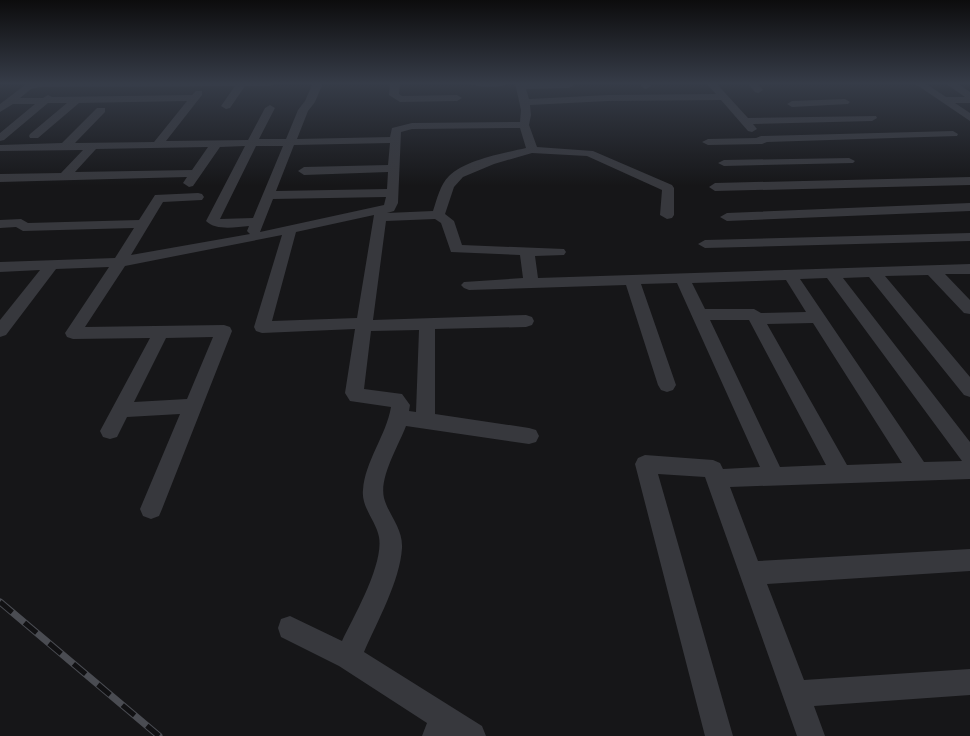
<svg xmlns="http://www.w3.org/2000/svg" width="970" height="736" font-family="Poppins,sans-serif">
	<rect width="100%" height="100%" fill="#161618"/>
	<g fill="none" stroke-linecap="round" stroke-linejoin="round">
		<path fill="#37383d" fill-rule="evenodd" d="M32 83H275L270 86H245L230 108 226 109 221 106 235 86 40 87 31 89 20 98H43L48 95 52 97 192 95 196 91H202V95L166 141 248 140 265 108 270 105 275 108 259 139H286L298 110 305 101 313 83H323L315 102 308 111 297 139 390 137 392 128 412 123 520 122 521 110 515 83H572L574 85 569 88 526 89 529 99 608 95 716 94 706 83H716L748 118 876 116 877 118 872 121 753 124 757 129 752 132 748 131 721 100 608 101 530 105 531 115 529 125 537 147 593 151 672 185 674 188V215L672 218 667 219 660 215 662 190 587 156 532 153 494 164 463 177 454 187 445 214 454 221 462 245 564 249 566 252 564 255 535 256 538 278 970 264V274H945L970 300V314L964 313 928 275 885 276 970 377V397L964 395 869 277 843 278 970 442V479L730 487 758 561 970 549V571L767 584 804 680 970 669V695L814 706 825 736H797L705 477 658 474 733 736H705L635 464 638 458 645 455 713 460 720 463 723 469 760 467 677 283 641 284 676 385 673 390 667 392 661 390 658 385 626 285 469 290 464 288 461 285 464 282 523 278 520 255 451 252 441 223 435 219 386 221 373 320 526 315 532 317 534 321 532 325 526 327 435 329V414L529 428 536 430 539 436 536 442 529 444 406 426C399 445 379 477 384 498 389 516 403 528 402 548 400 581 377 622 364 652L482 726 486 736H422L427 723 339 666 281 637 278 628 281 619 290 616 342 641C354 616 384 564 379 537 376 521 361 507 363 490 365 461 386 436 391 407L350 401 345 393 355 329 262 333 256 331 254 327 282 235 125 266 85 327 224 325 230 327 232 331 162 509 159 516 151 519 143 516 140 509 180 414 127 417 117 437 110 439 103 437 100 431 150 338 73 339 67 337 65 333 109 267 56 269 6 335 0 337V320L40 270 0 272V262L115 258 134 228 23 231 16 227 0 228V220L21 219 28 223 139 220 155 195 198 193 202 194 204 197 202 200 163 202 131 255 250 234 247 231 249 226C236 227 216 231 206 221L245 146 220 147 193 186 189 187 183 183 187 177 0 182V174L61 173 83 150 0 151V145L62 143 97 108H105V112L75 143 154 142 187 101 79 103 38 138H30L29 136 30 134 67 103H48L4 140 0 141V133L35 104H13L0 112V104L25 85ZM520 128 526 148C504 153 465 160 449 176 440 185 437 199 433 211L387 213 394 211 398 203 401 132 412 129ZM390 143 388 165 304 167 298 171 304 175 388 172 387 189 276 191 294 145ZM256 146H283L253 218 220 219ZM208 147 192 170 75 172 96 149ZM386 197 384 205 260 232 273 199ZM374 215 357 318 272 321 296 232ZM827 278 962 461 924 462 800 279ZM786 280 806 312 761 313 754 309H705L692 283ZM710 320H749L826 465 780 467ZM813 323 902 463 847 465 767 324ZM419 330 416 412 409 411 410 405 402 394 364 389 371 331ZM213 337 187 399 134 402 166 338Z
			M390 83H400L399 94 402 96 457 95 462 98 457 101 400 102 389 95Z
			M470 83H510C502 88 478 88 470 83Z
			M639 83H649L651 86 646 89 643 88Z
			M747 83H757L763 90 758 93 755 92Z
			M914 83H925L946 97H965L945 83H957L970 92V103H955L970 113V121Z
			M845 99 850 102 848 104 792 107 787 104 792 101Z
			M953 131 958 134 957 136 767 142 762 144 708 145 702 142 708 139 756 138 761 136Z
			M849 158 855 161 853 163 724 166 718 163 724 160Z
			M970 177V185L715 191 709 187 715 183Z
			M970 203V211L727 221 720 217 727 213Z
			M970 233V241L705 248 698 244 705 240Z"/>
		<defs>
			<path id="rail" d="M0 602 159 736"/>
		</defs>
		<use href="#rail" stroke="#4a4c52" stroke-width="7"/>
		<use href="#rail" stroke="#111113" stroke-width="5" stroke-dasharray="16" stroke-linecap="butt"/>
	</g>
	<linearGradient id="sky" x2="0" y2="1"><stop stop-color="#0c0c0d"/><stop offset="0.45" stop-color="#363c48"/><stop offset="1" stop-color="#363c48" stop-opacity="0"/></linearGradient>
	<rect width="970" height="186" fill="url(#sky)"/>
</svg>
